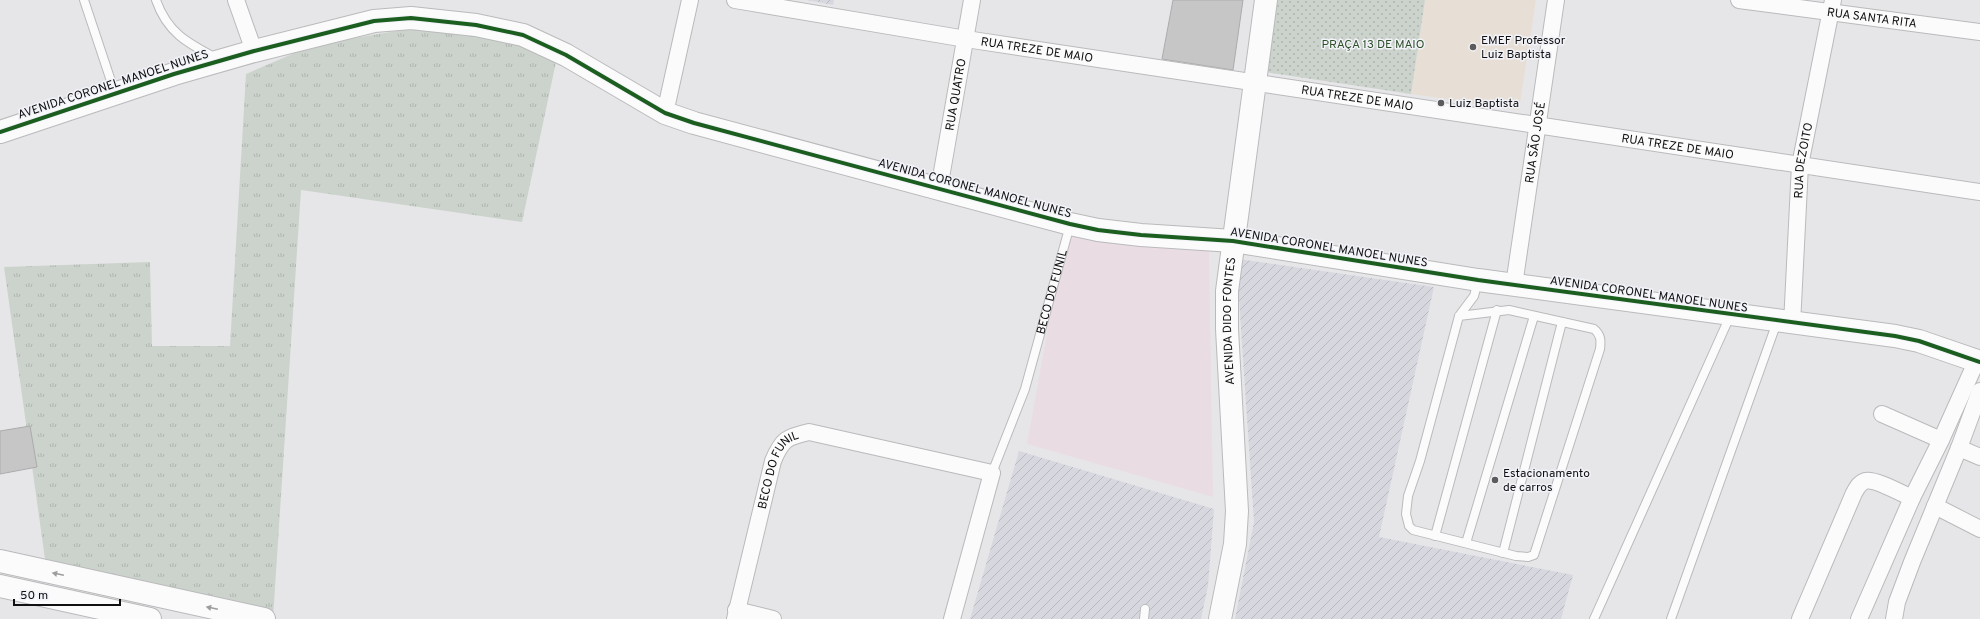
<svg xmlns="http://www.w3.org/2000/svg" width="1980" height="619" font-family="Overpass,sans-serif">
	<defs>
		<pattern id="industrial-furrows" width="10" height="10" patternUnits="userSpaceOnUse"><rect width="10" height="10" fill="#d7d8df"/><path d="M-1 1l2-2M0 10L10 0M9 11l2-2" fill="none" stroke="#b8b8be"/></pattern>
		<pattern id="grass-tufts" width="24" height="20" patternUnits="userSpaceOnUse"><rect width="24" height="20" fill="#ccd3cc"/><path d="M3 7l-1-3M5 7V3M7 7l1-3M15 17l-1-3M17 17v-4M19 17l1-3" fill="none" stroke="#aeb4ae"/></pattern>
		<pattern id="park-dots" width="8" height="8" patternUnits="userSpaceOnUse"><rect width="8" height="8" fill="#ccd3cc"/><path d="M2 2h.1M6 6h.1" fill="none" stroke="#aeb4ae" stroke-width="1.8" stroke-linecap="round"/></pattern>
	</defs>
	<rect width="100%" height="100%" fill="#e6e6e9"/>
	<path fill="#eadce3" d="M1065 234 1209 251 1213 497 1027 444Z"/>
	<path fill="url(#industrial-furrows)" d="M807 0H834L833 5Z
		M1238 259 1434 287 1379 537 1573 575 1561 619H1235L1254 522 1239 299Z
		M1019 451 1214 509 1208 586 1201 619H970Z"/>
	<path fill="#e7dfd6" d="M1425 0H1536L1519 110 1411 94Z"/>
	<path fill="url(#grass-tufts)" d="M408 29 502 38 556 62 522 222 301 190 273 618 46 566 4 267 150 262 152 346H230L246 74 313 45Z"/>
	<path fill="url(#park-dots)" d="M1276 0H1425L1411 94 1265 72Z"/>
	<path fill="#c7c6c7" stroke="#acabac" d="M1173 0H1243L1233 70 1162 59Z
		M30 426 37 467 0 474V431Z"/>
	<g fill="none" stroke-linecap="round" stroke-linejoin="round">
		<defs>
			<g id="lane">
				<path d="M84 0 115 93"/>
				<path d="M156 0C167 32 187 43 216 58"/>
				<path d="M1459 316 1509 310 1594 329C1601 335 1601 340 1600 349L1534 555 1528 557 1516 556 1413 530 1409 526 1406 514 1408 496 1420 461 1459 316 1474 296 1478 281"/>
				<path id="s1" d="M992 473 1025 389 1070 225"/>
				<path d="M1435 536 1497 310"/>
				<path d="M1466 543 1534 316"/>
				<path d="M1503 553 1562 322"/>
				<path d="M1144 619 1145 609"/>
				<path d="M1594 619 1730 316"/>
				<path d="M1671 619 1777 322"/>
			</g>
			<g id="street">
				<path d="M236 0 254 51"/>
				<path id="s2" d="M735 0 966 39 1980 192"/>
				<path id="s3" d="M1739 0 1980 32"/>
				<path d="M665 113 690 0"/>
				<path id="s4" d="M939 189 972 0"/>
				<path id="s5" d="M1514 285 1556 0"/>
				<path id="s6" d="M1792 324 1800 165 1833 0"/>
				<path d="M1882 414 1941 440"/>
				<path d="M1959 448 1980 391"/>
				<path d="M1935 506 1980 529"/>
				<path d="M736 610 773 619"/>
				<path id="s7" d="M735 619 773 461C782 439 787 437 809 432L992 473 952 619"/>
				<path d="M1800 619 1854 493C1857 488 1859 483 1865 481 1874 478 1903 494 1912 498"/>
				<path d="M1859 619 1912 498 1941 440 1977 360"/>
				<path d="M1894 619 1897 602 1912 562 1959 448 1980 457"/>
			</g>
			<g id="secondary">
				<path d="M0 132 174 74 254 51 374 21 411 18 476 25 523 35 566 55 665 113 694 123 1070 224 1098 230 1141 235 1233 241 1478 280 1895 336 1919 341 1980 362"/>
				<path d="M0 561 264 619"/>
				<path id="s8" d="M1220 619 1235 544 1237 511 1227 329V291L1266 0"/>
			</g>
			<path id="primary" d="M0 586 150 619"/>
		</defs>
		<use href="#lane" stroke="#bababc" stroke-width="10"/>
		<use href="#street" stroke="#bababc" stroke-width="18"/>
		<use href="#secondary" stroke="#bababc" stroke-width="24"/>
		<use href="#primary" stroke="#bababc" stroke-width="24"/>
		<use href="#lane" stroke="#fbfbfc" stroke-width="8"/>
		<use href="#street" stroke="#fbfbfc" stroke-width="16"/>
		<use href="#secondary" stroke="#fbfbfc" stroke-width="22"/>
		<use href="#primary" stroke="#fbfbfc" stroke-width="22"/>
		<defs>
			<path id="cycleway" d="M0 132 174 74 254 51 374 21 411 18 476 25 523 35 566 55 665 113 694 123 1070 224 1098 230 1141 235 1233 241 1478 280 1895 336 1919 341 1980 362"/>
		</defs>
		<use href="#cycleway" stroke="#f2f3f8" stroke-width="6"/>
		<use href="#cycleway" stroke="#1b5e20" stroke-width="4"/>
	</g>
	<defs><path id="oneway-solid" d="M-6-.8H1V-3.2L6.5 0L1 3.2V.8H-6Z"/></defs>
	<g fill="#9d9d9e">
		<use href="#oneway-solid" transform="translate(58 574) rotate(-168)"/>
		<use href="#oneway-solid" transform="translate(212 608) rotate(-168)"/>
	</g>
	<g fill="#5b5b5d" stroke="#f2f3f8" stroke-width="1.5">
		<circle cx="1473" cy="47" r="4"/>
		<circle cx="1441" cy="103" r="4"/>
		<circle cx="1495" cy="480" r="4"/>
	</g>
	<g text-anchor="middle" stroke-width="3" stroke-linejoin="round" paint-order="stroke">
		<g font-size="12" fill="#101012" stroke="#f2f3f8">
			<text dy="4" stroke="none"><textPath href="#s3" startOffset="134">RUA SANTA RITA</textPath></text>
			<text dy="4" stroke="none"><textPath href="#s2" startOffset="306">RUA TREZE DE MAIO</textPath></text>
			<text transform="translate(113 84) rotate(-18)" y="4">AVENIDA CORONEL MANOEL NUNES</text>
			<text dy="4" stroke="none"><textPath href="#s4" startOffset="96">RUA QUATRO</textPath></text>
			<text dy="4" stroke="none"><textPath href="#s2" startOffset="630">RUA TREZE DE MAIO</textPath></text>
			<text dy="4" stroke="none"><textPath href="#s5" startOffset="144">RUA SÃO JOSÉ</textPath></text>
			<text dy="4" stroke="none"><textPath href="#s2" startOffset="954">RUA TREZE DE MAIO</textPath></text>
			<text dy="4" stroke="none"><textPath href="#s6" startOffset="164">RUA DEZOITO</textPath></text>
			<text transform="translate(975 188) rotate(15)" y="4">AVENIDA CORONEL MANOEL NUNES</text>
			<text transform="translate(1329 247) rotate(9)" y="4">AVENIDA CORONEL MANOEL NUNES</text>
			<text dy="4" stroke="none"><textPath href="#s1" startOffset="191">BECO DO FUNIL</textPath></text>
			<text transform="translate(1649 294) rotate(8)" y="4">AVENIDA CORONEL MANOEL NUNES</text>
			<text dy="4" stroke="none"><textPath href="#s8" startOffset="300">AVENIDA DIDO FONTES</textPath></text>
			<text dy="4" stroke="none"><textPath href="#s7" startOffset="157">BECO DO FUNIL</textPath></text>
		</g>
		<g font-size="12" fill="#101012" stroke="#f2f3f8" text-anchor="start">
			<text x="1481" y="44">EMEF Professor<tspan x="1481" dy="14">Luiz Baptista</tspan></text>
			<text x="1449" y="107">Luiz Baptista</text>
			<text x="1503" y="477">Estacionamento<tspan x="1503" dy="14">de carros</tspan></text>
		</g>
		<g font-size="12" fill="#2f502b" stroke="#f2f3f8">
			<text x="1373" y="48">PRAÇA 13 DE MAIO</text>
		</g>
	</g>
	<path d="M14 599v6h106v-6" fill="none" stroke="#101012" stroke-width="2"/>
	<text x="20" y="599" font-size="12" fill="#101012" stroke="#f2f3f8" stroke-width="3" paint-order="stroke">50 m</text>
</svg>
